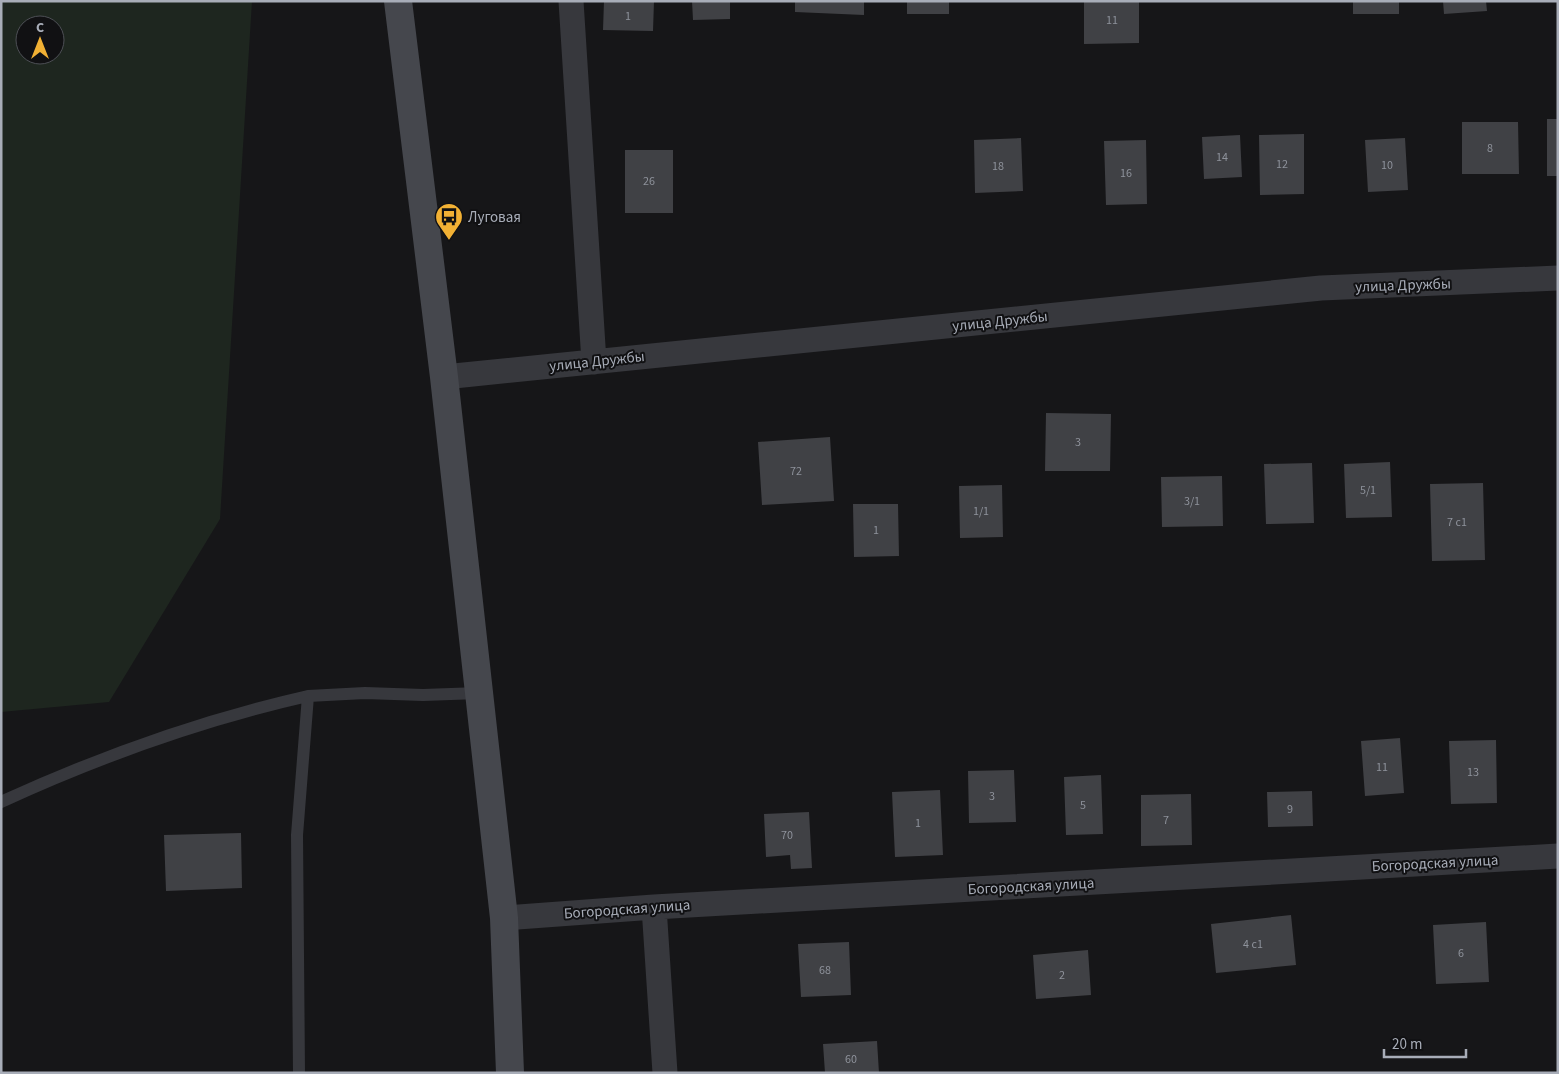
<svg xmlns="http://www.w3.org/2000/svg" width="1559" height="1074" font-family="'Source Sans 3',sans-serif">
	<rect width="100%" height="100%" fill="#161618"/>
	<path fill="#1e261f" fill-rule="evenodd" d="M1 1H252L220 519 109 702 1 712ZM25 25H55V55H25Z"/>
	<path fill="#404145" d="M604 1H654L653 31 603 30Z
		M692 1H730V19L693 20Z
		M795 1H864V15L795 12Z
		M907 1H949V14H907Z
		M1084 1H1139V43L1084 44Z
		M1353 1H1399V14H1353Z
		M1443 1H1486L1487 11 1444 14Z
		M1547 119H1558V176H1547Z
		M1462 122H1518L1519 174H1462Z
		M1304 134V194L1260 195 1259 135Z
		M1240 135 1242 177 1204 179 1202 137Z
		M1021 138 1023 191 975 193 974 140Z
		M1405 138 1408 190 1368 192 1365 140Z
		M1146 140 1147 204 1106 205 1104 141Z
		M625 150H673V213H625Z
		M1046 413 1111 414 1110 471H1045Z
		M830 437 834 501 762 505 758 442Z
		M1390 462 1392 517 1346 518 1344 464Z
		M1312 463 1314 523 1266 524 1264 464Z
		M1222 476 1223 526 1162 527 1161 477Z
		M1483 483 1485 560 1432 561 1430 484Z
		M1002 485 1003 537 960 538 959 486Z
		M853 504H898L899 556 854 557Z
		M1400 738 1404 793 1365 796 1361 741Z
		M1496 740 1497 803 1451 804 1449 741Z
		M1014 770 1016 822 969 823 968 771Z
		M1101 775 1103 834 1066 835 1064 777Z
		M940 790 943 855 895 857 892 792Z
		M1312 791 1313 826 1268 827 1267 792Z
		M1191 794 1192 845 1141 846V795Z
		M809 812 812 868 791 869 790 855 766 857 764 814Z
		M241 833 242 888 166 891 164 835Z
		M1291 915 1296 965 1216 973 1211 924Z
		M1486 922 1489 982 1436 984 1433 925Z
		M849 942 851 995 801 997 798 944Z
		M1088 950 1091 995 1036 999 1033 955Z
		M877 1041 879 1073H825L823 1044Z"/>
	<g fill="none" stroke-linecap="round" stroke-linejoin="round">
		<path stroke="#37383d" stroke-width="12" d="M1 802C99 757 202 720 308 696
			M299 1073 297 835 308 696 365 693 423 695 479 693"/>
		<path stroke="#37383d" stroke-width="25" d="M571 1 594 362
			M444 377 1321 288 1558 278
			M654 907 665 1073
			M504 918 654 907 1558 856"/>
		<path stroke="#45474d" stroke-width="28" d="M398 1 444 377 504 918 510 1073"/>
	</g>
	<defs>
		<symbol id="bus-pin" viewBox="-11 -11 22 30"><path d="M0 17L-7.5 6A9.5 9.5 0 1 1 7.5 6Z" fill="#f2b134" stroke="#111113"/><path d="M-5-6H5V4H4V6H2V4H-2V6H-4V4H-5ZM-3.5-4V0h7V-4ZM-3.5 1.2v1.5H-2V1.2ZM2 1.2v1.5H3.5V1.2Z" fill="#111"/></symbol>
	</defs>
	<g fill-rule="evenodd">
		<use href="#bus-pin" x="433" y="201" width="32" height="43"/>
	</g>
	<g text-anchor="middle" stroke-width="4" stroke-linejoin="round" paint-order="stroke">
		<g font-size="12" fill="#8e929b">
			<text x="628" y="20">1</text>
			<text x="1112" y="24">11</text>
			<text x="1490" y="152">8</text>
			<text x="1222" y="161">14</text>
			<text x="1282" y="168">12</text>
			<text x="1387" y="169">10</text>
			<text x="998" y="170">18</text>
			<text x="1126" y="177">16</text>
			<text x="649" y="185">26</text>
			<text x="1078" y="446">3</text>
			<text x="796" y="475">72</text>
			<text x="1368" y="494">5/1</text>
			<text x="1192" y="505">3/1</text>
			<text x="981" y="515">1/1</text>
			<text x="1457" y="526">7 с1</text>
			<text x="876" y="534">1</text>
			<text x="1382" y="771">11</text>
			<text x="1473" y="776">13</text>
			<text x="992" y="800">3</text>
			<text x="1083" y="809">5</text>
			<text x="1290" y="813">9</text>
			<text x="1166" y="824">7</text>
			<text x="918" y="827">1</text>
			<text x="787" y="839">70</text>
			<text x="1253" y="948">4 с1</text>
			<text x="1461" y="957">6</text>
			<text x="825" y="974">68</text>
			<text x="1062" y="979">2</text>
			<text x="851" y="1063">60</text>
		</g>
		<g font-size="15" fill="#a8adb8" stroke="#111113" text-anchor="start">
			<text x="468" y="222">Луговая</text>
		</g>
		<g font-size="15" fill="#a8adb8" stroke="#111113">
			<text transform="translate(1403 285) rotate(-2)" y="5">улица Дружбы</text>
			<text transform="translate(1000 321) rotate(-6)" y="5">улица Дружбы</text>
			<text transform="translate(597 361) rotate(-6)" y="5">улица Дружбы</text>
			<text transform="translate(1435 863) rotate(-3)" y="5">Богородская улица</text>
			<text transform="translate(1031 886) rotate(-3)" y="5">Богородская улица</text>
			<text transform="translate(627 909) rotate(-4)" y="5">Богородская улица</text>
		</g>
	</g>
	<rect width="1559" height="1074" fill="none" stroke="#a8adb8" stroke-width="5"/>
	<g transform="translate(40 40)"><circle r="24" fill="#111113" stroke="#4d4f55"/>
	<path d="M0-4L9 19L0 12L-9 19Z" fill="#f2b134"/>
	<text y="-8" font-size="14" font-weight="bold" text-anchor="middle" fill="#a8adb8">С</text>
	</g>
	<path d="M1384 1049v8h82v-8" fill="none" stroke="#a8adb8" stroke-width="2.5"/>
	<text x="1392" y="1049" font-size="15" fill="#a8adb8" stroke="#111113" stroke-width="4" paint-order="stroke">20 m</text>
</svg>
